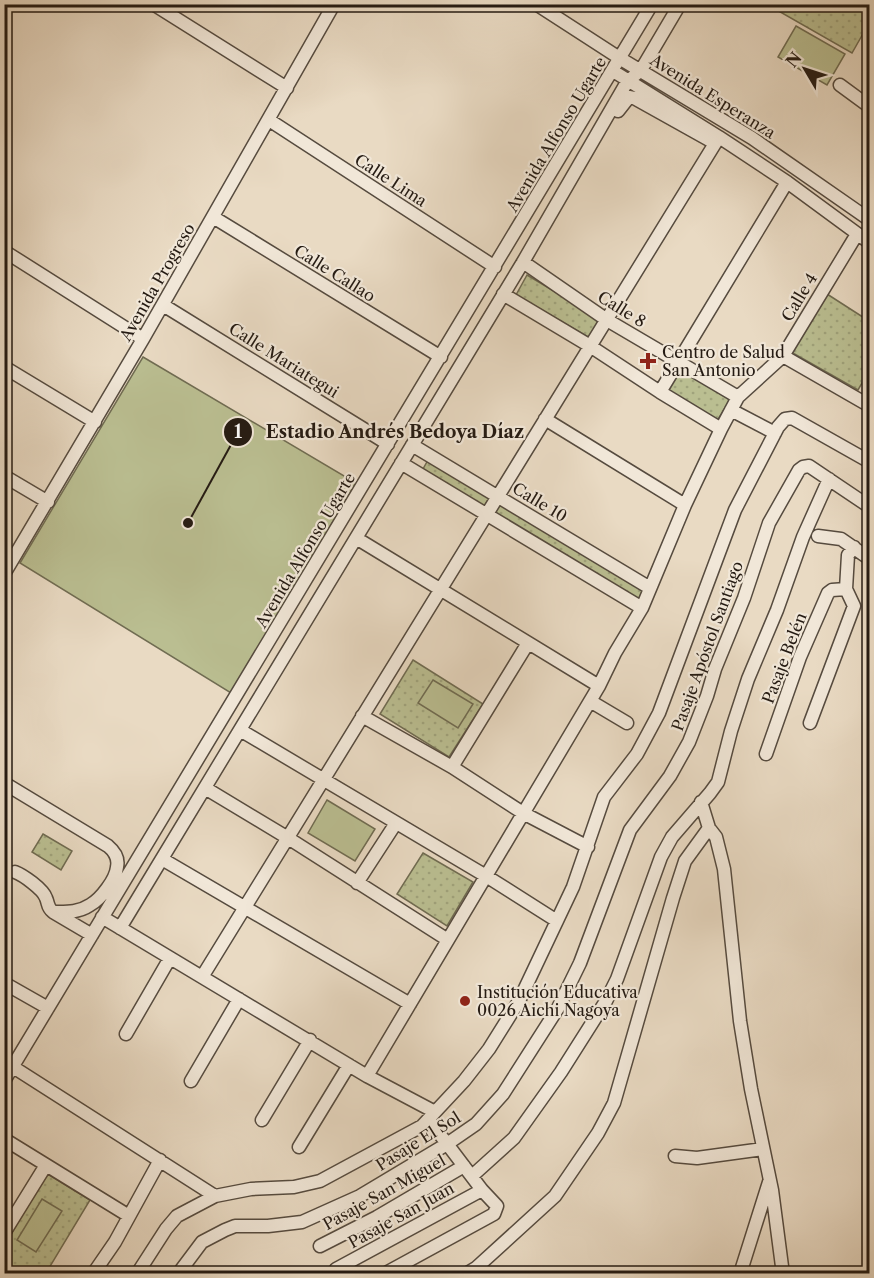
<svg xmlns="http://www.w3.org/2000/svg" width="874" height="1278" font-family="'Libre Caslon Text',serif">
	<defs>
		<pattern id="grass-dots" width="8" height="8" patternUnits="userSpaceOnUse" patternTransform="scale(1.5)"><rect width="8" height="8" fill="#babe91"/><path d="M2 2h.1M6 6h.1" fill="none" stroke="#a0a37c" stroke-width="1.8" stroke-linecap="round"/></pattern>
	</defs>
	<rect width="100%" height="100%" fill="#e9dac3"/>
	<filter id="stains"><feTurbulence type="fractalNoise" baseFrequency=".00333" numOctaves="4"/><feColorMatrix values="0 0 0 0 .2 0 0 0 0 .09 0 0 0 0 .02 0 0 0 .5 -.17"/></filter>
	<radialGradient id="worn" r=".72"><stop offset=".6" stop-color="#630" stop-opacity="0"/><stop offset="1" stop-color="#630" stop-opacity=".3"/></radialGradient>
	<path fill="url(#grass-dots)" stroke="#706c52" stroke-width="1.5" d="M768 5H869V23L852 53Z
		M527 275 601 319 590 338 516 295Z
		M827 294 869 321V371L858 390 791 352Z
		M680 368 730 400 717 421 667 390Z
		M428 460 489 498 484 507 423 469Z
		M499 504 643 591 639 599 494 513Z
		M413 660 483 704 449 757 380 714Z
		M43 834 72 851 61 870 32 852Z
		M423 853 473 882 447 926 397 894Z
		M46 1173 90 1200 46 1273 5 1274V1245Z"/>
	<path fill="#babe91" stroke="#706c52" stroke-width="1.5" d="M796 26 845 54 827 85 778 57Z
		M143 357 356 483 231 693 20 563Z
		M433 680 473 704 458 728 418 703Z
		M327 800 375 829 355 861 308 833Z
		M42 1199 62 1211 36 1252 17 1240Z"/>
	<g fill="none" stroke-linecap="round" stroke-linejoin="round">
		<defs>
			<path id="minor" d="M153 4 287 88
				M536 4 621 59 752 138 870 220
				M4 7 6 4
				M613 71 719 137 787 182 870 243
				M840 85 870 107
				M618 111 629 97 634 98 711 141
				M269 120 495 267
				M213 217 441 357
				M4 251 143 339
				M523 262 607 320 738 397
				M503 294 590 346 660 392 721 429
				M163 305 388 444
				M783 356 870 406
				M4 367 95 422
				M660 392 787 182
				M731 410 775 433
				M545 419 685 505
				M412 445 650 588
				M401 463 642 608
				M4 476 48 502
				M818 536 841 539 870 559
				M356 538 599 686
				M4 574 143 339 334 4
				M590 701 627 723
				M362 716 452 767 523 813 588 847
				M810 723 854 606 846 589 848 555 854 547
				M240 730 486 876 557 921
				M766 754 800 657 828 593 832 590 846 589
				M452 767 528 643
				M4 783 108 846C114 851 119 858 117 867 116 879 101 899 90 905 78 913 66 912 53 912
				M205 788 288 838 448 940
				M701 802 709 828 716 837 724 869 740 1021 751 1089 772 1190 783 1274
				M162 859 410 1004
				M15 872C23 875 43 889 46 898 49 905 47 907 53 912L92 935
				M357 883 396 823
				M102 917 367 1076 435 1112
				M120 928 523 262 627 82 641 70 680 4
				M202 977 719 137
				M4 983 48 1008
				M126 1034 170 958
				M13 1067 215 1196
				M367 1076 599 686 615 653 642 608 685 505 721 429 738 397 783 356 857 234
				M4 1081 652 4
				M191 1081 239 999
				M262 1120 310 1040
				M4 1139 129 1216
				M299 1147 349 1065
				M675 1156 697 1158 763 1149
				M472 1176 514 1138 561 1072 606 1001 617 979 661 857 672 837 710 793 718 782 731 731 748 679 777 610 803 537 829 479
				M4 1233 46 1165
				M320 1246 377 1217 464 1166
				M336 1269 482 1190
				M93 1274 115 1242 160 1160
				M137 1274 166 1229 177 1216 215 1196 251 1189 294 1187 320 1181 422 1126 464 1081 489 1049 519 1001 573 887 604 797 637 754 659 713 735 510 778 427 785 419 792 418 870 462
				M178 1274 202 1242 225 1230 235 1226H268L302 1222 360 1196 447 1144 476 1124 503 1094 558 1008 580 963 630 830 670 776 689 742 707 696 715 669 744 598 769 523 799 470 803 467 809 466 870 507
				M384 1274 494 1214 497 1206 482 1190 429 1120
				M466 1274 476 1268 555 1196 598 1133 614 1103 673 898 685 861 709 828
				M740 1274 769 1182"/>
		</defs>
		<use href="#minor" stroke="#564b3f" stroke-width="15"/>
		<use href="#minor" stroke="#f1e7d8" stroke-width="12"/>
	</g>
	<g fill="#8f2418" stroke="#f1e7d8" stroke-width="2">
		<path d="M645 352h6v6h6v6h-6v6h-6v-6h-6v-6h6z"/>
		<circle cx="465" cy="1001" r="6"/>
	</g>
	<g text-anchor="middle" stroke-width="4.5" stroke-linejoin="round" paint-order="stroke">
		<g font-size="16" fill="#251b13" stroke="#f1e7d8">
			<text transform="translate(713 96) rotate(32)" y="6">Avenida Esperanza</text>
			<text transform="translate(556 134) rotate(-59)" y="6">Avenida Alfonso Ugarte</text>
			<text transform="translate(391 180) rotate(33)" y="6">Calle Lima</text>
			<text transform="translate(335 273) rotate(32)" y="6">Calle Callao</text>
			<text transform="translate(157 282) rotate(-60)" y="6">Avenida Progreso</text>
			<text transform="translate(799 297) rotate(-59)" y="6">Calle 4</text>
			<text transform="translate(622 309) rotate(32)" y="6">Calle 8</text>
			<text transform="translate(284 360) rotate(32)" y="6">Calle Mariategui</text>
			<text transform="translate(540 502) rotate(31)" y="6">Calle 10</text>
			<text transform="translate(305 550) rotate(-59)" y="6">Avenida Alfonso Ugarte</text>
			<text transform="translate(707 646) rotate(-70)" y="6">Pasaje Apóstol Santiago</text>
			<text transform="translate(784 658) rotate(-69)" y="6">Pasaje Belén</text>
			<text transform="translate(418 1141) rotate(-32)" y="6">Pasaje El Sol</text>
			<text transform="translate(384 1192) rotate(-29)" y="6">Pasaje San Miguel</text>
			<text transform="translate(401 1215) rotate(-29)" y="6">Pasaje San Juan</text>
		</g>
		<g font-size="16" fill="#251b13" stroke="#f1e7d8" text-anchor="start">
			<text x="662" y="358">Centro de Salud<tspan x="662" dy="18">San Antonio</tspan></text>
			<text x="477" y="998">Institución Educativa<tspan x="477" dy="18">0026 Aichi Nagoya</tspan></text>
		</g>
	</g>
	<path fill="none" stroke="#251b13" stroke-width="2" d="M188 523L238 432"/>
	<g fill="#251b13" stroke="#f1e7d8" stroke-width="2">
		<circle cx="188" cy="523" r="6"/>
		<circle cx="238" cy="432" r="15"/>
	</g>
	<g font-size="18" text-anchor="middle" font-weight="bold" fill="#fff">
		<text x="238" y="438">1</text>
	</g>
	<g font-size="18" text-anchor="middle" font-weight="bold" fill="#251b13" stroke="#f1e7d8" stroke-width="4.5" stroke-linejoin="round" paint-order="stroke">
		<text x="395" y="438">Estadio Andrés Bedoya Díaz</text>
	</g>
	<rect width="874" height="1278" fill="none" stroke="#e9dac3" stroke-width="24"/>
	<rect x="6" y="6" width="862" height="1266" fill="none" stroke="#251b13" stroke-width="3"/>
	<rect x="12" y="12" width="850" height="1254" fill="none" stroke="#251b13" stroke-width="1.5"/>
	<g transform="translate(805 69) rotate(309)" stroke="#f1e7d8" stroke-width="4.5" paint-order="stroke">
	<path d="M0-4.5L10 22L0 15L-10 22Z" fill="#251b13"/>
	<text y="-9" font-size="16" font-weight="bold" text-anchor="middle" fill="#251b13">N</text>
	</g>
	<rect width="100%" height="100%" filter="url(#stains)"/>
	<rect width="100%" height="100%" fill="url(#worn)"/>
</svg>
